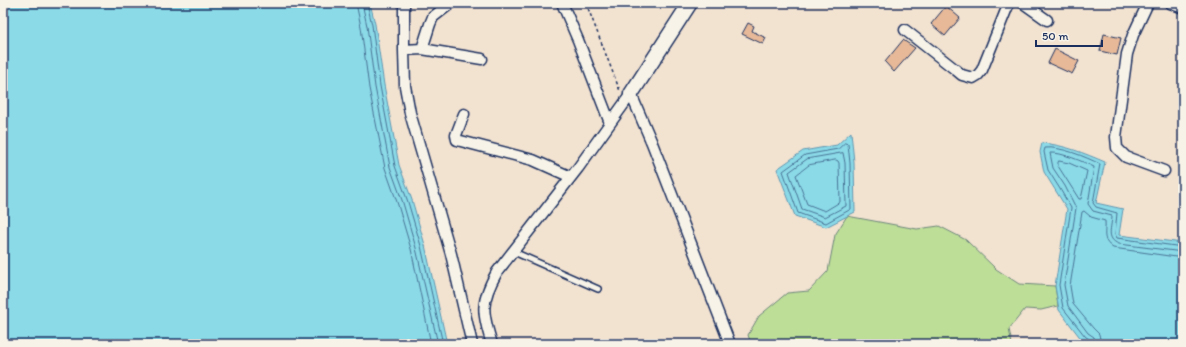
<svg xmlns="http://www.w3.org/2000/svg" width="1186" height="347" font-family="Itim,sans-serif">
	<rect width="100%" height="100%" fill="#f2e2d0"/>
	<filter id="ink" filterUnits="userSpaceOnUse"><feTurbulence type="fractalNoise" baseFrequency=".025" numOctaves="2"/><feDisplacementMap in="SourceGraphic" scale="8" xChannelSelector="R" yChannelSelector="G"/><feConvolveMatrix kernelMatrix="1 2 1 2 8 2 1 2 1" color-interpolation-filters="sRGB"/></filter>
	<g filter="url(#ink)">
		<path fill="#bdde97" stroke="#6c867a" d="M847 216 917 229 939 226 966 240 996 269 1019 284 1055 286 1058 306 1041 310 1025 309 1009 329 1012 344H751L748 335 759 316 787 293 809 291 828 271 835 235Z"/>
		<path fill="#8bdae8" stroke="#5e96b1" d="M3 3H370L375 24 384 85 399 165 412 200 425 245 447 344H3Z
			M851 132 854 162 855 212 826 227 795 216 777 169 803 151 837 145Z
			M1042 143C1064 145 1084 153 1105 162L1096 203 1123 209 1119 235 1183 243V344H1089L1082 340 1059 310 1055 286 1067 209 1044 172 1040 152Z"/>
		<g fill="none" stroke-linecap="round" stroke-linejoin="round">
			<path stroke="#487395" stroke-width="1" d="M356 3 361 27 369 88 385 168 398 205 411 249 431 344
				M362 3 367 26 375 87 390 167 403 203 416 248 438 344
				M367 3 372 25 380 86 395 166 408 202 421 246 443 344
				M845 143 848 144 850 163 851 209 826 223 798 213 783 171 805 155 838 149Z
				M843 153 845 163 846 206 825 217 802 209 789 172 807 159Z
				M836 160 838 161 839 163 840 202 825 211 807 204 796 175 809 165Z
				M1059 161 1069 163 1087 171 1081 199H1079L1058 166V163Z
				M1090 344V340L1085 336 1063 308 1059 285 1071 208 1060 189 1048 170 1044 152 1045 148C1060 146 1086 157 1100 164L1093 203 1096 207 1117 213 1115 234 1117 238 1183 247
				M1095 344 1094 337 1088 333 1068 306 1064 285 1076 208 1065 186 1053 168 1050 153C1061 152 1084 162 1094 167L1088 204 1093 211 1112 216C1112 227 1105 239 1119 244L1183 252
				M1101 344 1099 334 1093 328 1073 304 1070 286 1082 212 1084 211 1091 217 1105 221C1106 232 1101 240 1113 248L1183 258"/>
		</g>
		<path fill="#e7b998" stroke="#1b2f5e" d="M946 6 960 18 945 36 931 24Z
			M748 23 754 26 752 31 766 38 763 44 742 34Z
			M1104 34 1121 38 1117 55 1100 51Z
			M903 40 915 48 894 72 885 62Z
			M1055 49 1079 61 1072 74 1048 63Z"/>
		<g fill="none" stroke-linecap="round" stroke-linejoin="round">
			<defs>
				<path id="lane" d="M514 252 598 289"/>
				<path id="street" d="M404 3V50L405 86 410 113 451 254 472 344
					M562 3 578 40 610 123
					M1023 3 1047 20
					M1148 3 1133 35 1127 54 1116 137 1117 148 1126 157 1164 171
					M1170 3 1183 8
					M905 30 956 70 962 75 973 78 978 75 982 70 1009 3
					M422 49 430 24 433 17 451 3
					M404 50 422 49 482 59
					M631 94 652 143 730 344
					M464 114 456 135 457 140 533 160 571 177
					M492 344C482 313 480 302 497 272L578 168 631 94"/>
				<path id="secondary" d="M631 94 690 3"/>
			</defs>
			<use href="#lane" stroke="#1b2f5e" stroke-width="8"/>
			<use href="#street" stroke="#1b2f5e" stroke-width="13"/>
			<use href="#secondary" stroke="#1b2f5e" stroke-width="17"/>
			<path stroke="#1b2f5e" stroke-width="1.5" stroke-dasharray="3 3" stroke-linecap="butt" d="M586 3 620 91"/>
			<use href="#lane" stroke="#f7f3e8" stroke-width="5"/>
			<use href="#street" stroke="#f7f3e8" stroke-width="10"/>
			<use href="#secondary" stroke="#f7f3e8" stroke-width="14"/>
		</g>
	</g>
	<rect width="1186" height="347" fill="none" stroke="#f7f3e8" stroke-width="16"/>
	<rect x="8" y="8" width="1170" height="331" fill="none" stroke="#1b2f5e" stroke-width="1.5" filter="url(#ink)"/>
	<path d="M1036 40v6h66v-6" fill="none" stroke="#1b2f5e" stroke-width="2"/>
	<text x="1042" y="40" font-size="12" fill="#1b2f5e" stroke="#f7f3e8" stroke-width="3" paint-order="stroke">50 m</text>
</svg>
